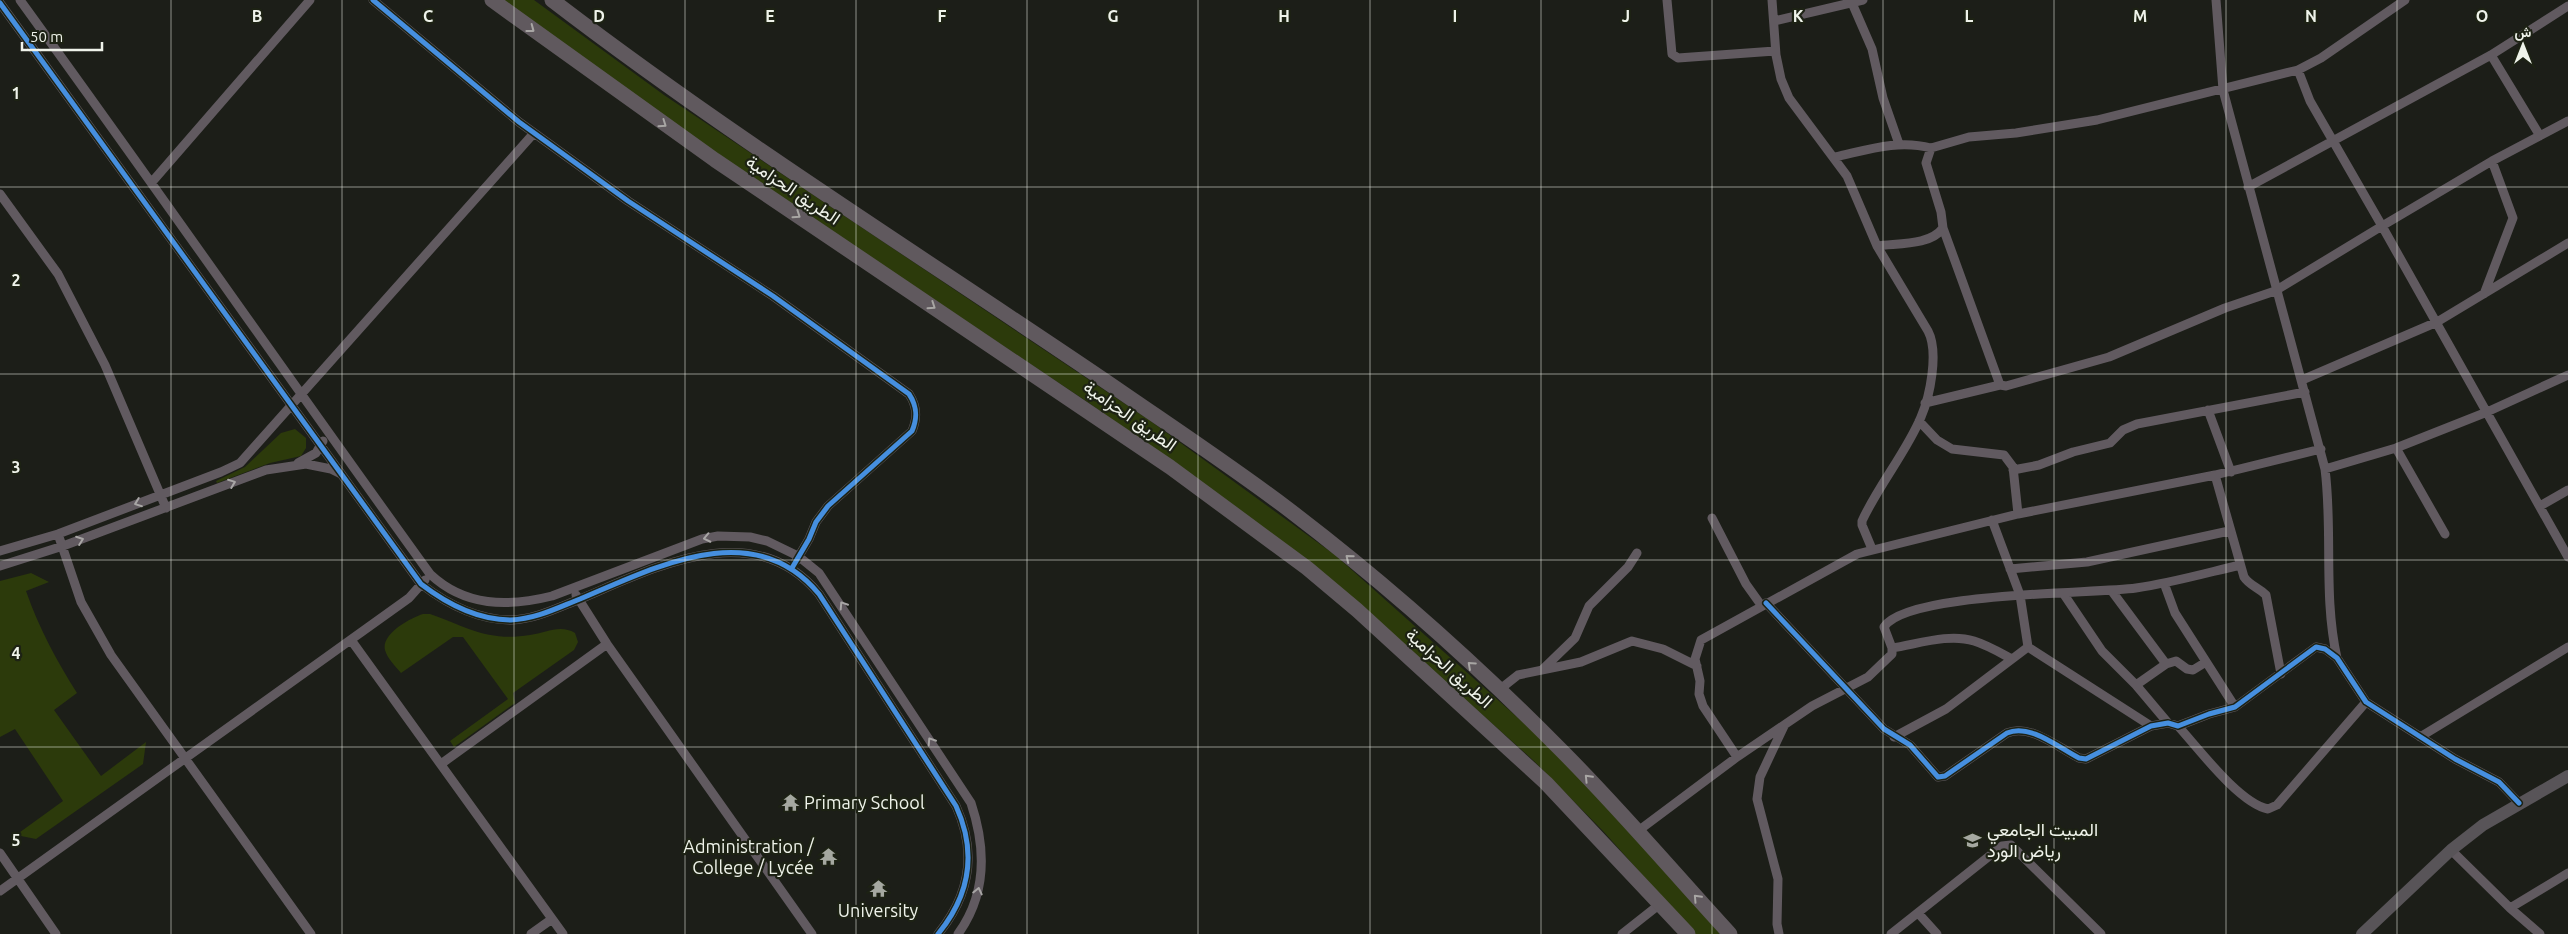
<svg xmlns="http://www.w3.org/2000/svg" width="2568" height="934" font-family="Ubuntu,Vazirmatn,sans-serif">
	<rect width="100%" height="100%" fill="#1c1e18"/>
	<path fill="#2c3a0b" d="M502 0H534L664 95 1149 420 1335 555 1554 750 1603 799 1720 934H1695L1604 832 1534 761 1451 687 1232 504 1086 401 692 139Z
		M295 429 306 438V448L301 456 270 463 217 483 216 481 245 467 281 433Z
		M31 573 49 582 26 591C39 628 56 660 77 693L54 710 101 776 146 742 143 764 36 839 16 835 63 801 15 729 0 737V581Z
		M423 614H430C467 627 488 642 530 635 546 633 560 624 575 633L578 642 574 650 513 693 515 703 454 747 450 741 508 699 463 637H453L401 673C396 667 387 658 385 650 381 634 410 618 423 614Z"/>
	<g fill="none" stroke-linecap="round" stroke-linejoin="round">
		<path stroke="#615a60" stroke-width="9" d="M20 0C158 190 292 383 430 574 465 607 508 607 552 596L702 539 718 536 750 537 767 541 798 556 819 573 971 803C986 848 987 894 958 934
			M373 0 519 122 628 201 773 296 909 394C917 406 918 417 912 431L828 506 816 522 809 539 796 561
			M1667 0 1672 54 1678 58 1775 51
			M1772 0 1776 55 1781 79 1789 98 1847 176 1877 246 1928 331C1939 352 1930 396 1921 417 1907 451 1878 486 1862 521V525L1872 549
			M2216 0 2223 90 2325 469C2333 531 2323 596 2337 658
			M0 3 421 584C447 604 478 620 511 620 536 619 557 608 580 599 656 567 754 515 819 594L956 806C977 852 970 895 938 934
			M1852 3 1872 49 1883 98 1899 144
			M1774 21 1863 0
			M2491 55 2540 136
			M2568 121 2492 161 2382 226 2568 557
			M1835 157C1867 150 1898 139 1931 148
			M152 182 310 0
			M2248 187 2491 55 2568 6
			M0 194 58 274 105 365 166 508
			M1943 228 2000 385 2006 386 2109 357 2225 308 2275 291 2382 226 2310 101 2298 70
			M1877 246C1897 243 1930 246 1943 228L1941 212 1926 163 1931 148 1969 137 2016 133 2097 120 2298 70 2321 58 2405 0
			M2484 294 2513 218 2492 161
			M2302 380 2437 322 2568 243
			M1925 403 2000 385
			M2208 410 2231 472
			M1919 421 1937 440 1952 449 2004 455 2013 467 2018 514
			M2396 448 2445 534
			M298 463 316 453 323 441
			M2325 469 2396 448 2487 412 2568 375
			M2013 470 2039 465 2073 452 2110 443 2123 430 2137 424 2305 392
			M2215 475 2321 449
			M2540 506 2568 490
			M1712 518 1746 584 1761 605
			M1992 520 2020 595 2028 647 2151 726
			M58 534 81 602 111 655 311 934
			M0 551 58 534 221 472 240 463 534 133
			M0 566 63 546 266 470 306 464 331 469 341 474
			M2010 569 2087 562 2229 531
			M2164 583 2175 613 2235 707
			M2111 590 2166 664 2136 685
			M2063 593 2102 651 2136 685 2168 723
			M576 595 607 644 812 934
			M1766 603 1884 729 1910 745 1938 777 1945 776 2007 733C2030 723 2059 748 2079 758L2086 759 2151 726 2168 723 2178 726 2209 714 2235 707 2316 647 2325 649 2337 658 2366 702 2455 759 2499 782 2519 803
			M351 640 563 934
			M1892 648C1918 644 1949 633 1974 641 1987 645 1999 652 2010 658
			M2166 664 2176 661 2187 669 2193 670 2206 662
			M1543 669 1575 638 1589 606 1628 567 1637 553
			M1499 690 1518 675 1581 662 1632 641 1663 649 1697 666
			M2178 726C2199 749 2239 803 2268 809L2277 805 2366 702
			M1894 737 1946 709 2028 647
			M2420 737 2568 647
			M1737 757 1703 706 1699 694 1700 681 1695 659 1701 640 1857 554 2018 514 2215 475 2244 577C2250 586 2258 587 2266 595L2281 674
			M441 764 607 644
			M1638 831 1737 757 1812 706 1868 677 1892 654V648L1884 627C1907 592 2090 594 2136 588 2171 583 2206 573 2240 565
			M2451 850 2510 908 2540 934
			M0 853 56 934
			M0 891 409 598 425 580
			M2510 908 2568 873
			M1918 913 1937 934
			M531 934 552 919
			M1622 934 1660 904
			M1779 934 1777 924 1778 879 1757 799 1760 777 1784 726
			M1891 934 2002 846 2011 845 2101 934"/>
		<path stroke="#585458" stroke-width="12" d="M2362 934 2451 850 2483 825 2568 776"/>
		<path stroke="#60595e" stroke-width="15" d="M492 0 715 160 1170 467 1307 568 1357 610 1546 783 1688 934
			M552 0C732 138 926 259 1114 387 1172 427 1231 466 1288 509 1384 582 1476 664 1561 750 1620 809 1674 873 1730 934"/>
		<defs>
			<path id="cycleway" d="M373 0 519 122 628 201 773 296 909 394C917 406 918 417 912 431L828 506 816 522 809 539 792 568
				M0 3 421 584C447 604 478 620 511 620 536 619 557 608 580 599 656 567 754 515 819 594L956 806C977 852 970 895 938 934
				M1766 603 1884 729 1910 745 1938 777 1945 776 2007 733C2030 723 2059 748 2079 758L2086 759 2151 726 2168 723 2178 726 2209 714 2235 707 2316 647 2325 649 2337 658 2366 702 2455 759 2499 782 2519 803"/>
		</defs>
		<use href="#cycleway" stroke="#1d2214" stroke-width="8"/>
		<use href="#cycleway" stroke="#468fdf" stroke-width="5"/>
	</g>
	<defs><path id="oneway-chevron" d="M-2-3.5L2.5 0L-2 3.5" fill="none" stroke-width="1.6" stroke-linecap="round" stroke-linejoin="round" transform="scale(1.25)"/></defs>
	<g stroke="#a8a6a4">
		<use href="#oneway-chevron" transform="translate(531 29) rotate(37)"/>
		<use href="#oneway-chevron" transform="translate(663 124) rotate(35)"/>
		<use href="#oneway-chevron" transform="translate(797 215) rotate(34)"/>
		<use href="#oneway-chevron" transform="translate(932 306) rotate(34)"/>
		<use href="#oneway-chevron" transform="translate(1349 558) rotate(-141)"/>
		<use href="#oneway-chevron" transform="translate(1471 665) rotate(-138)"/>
		<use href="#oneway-chevron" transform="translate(1588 778) rotate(-134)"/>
		<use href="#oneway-chevron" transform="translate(1697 898) rotate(-133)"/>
	</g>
	<g stroke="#a8a6a5">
		<use href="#oneway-chevron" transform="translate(232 483) rotate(-21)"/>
		<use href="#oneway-chevron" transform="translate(138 503) rotate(159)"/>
		<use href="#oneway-chevron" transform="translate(707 538) rotate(168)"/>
		<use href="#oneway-chevron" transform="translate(80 540) rotate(-20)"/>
		<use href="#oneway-chevron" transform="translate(843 605) rotate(-123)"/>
		<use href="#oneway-chevron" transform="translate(931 741) rotate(-123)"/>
		<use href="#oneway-chevron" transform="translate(978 891) rotate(-77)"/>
	</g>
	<path fill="none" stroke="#eff3ea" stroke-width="1" stroke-opacity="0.55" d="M171 0V934M342 0V934M514 0V934M685 0V934M856 0V934M1027 0V934M1198 0V934M1370 0V934M1541 0V934M1712 0V934M1883 0V934M2054 0V934M2226 0V934M2397 0V934M0 187H2568M0 374H2568M0 560H2568M0 747H2568"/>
	<defs>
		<symbol id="temple-bare" viewBox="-9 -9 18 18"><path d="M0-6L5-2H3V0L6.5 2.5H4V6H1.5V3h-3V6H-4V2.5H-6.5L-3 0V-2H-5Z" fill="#a5a8a0" stroke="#1d2214" stroke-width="2.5" paint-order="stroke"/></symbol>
		<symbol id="university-bare" viewBox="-9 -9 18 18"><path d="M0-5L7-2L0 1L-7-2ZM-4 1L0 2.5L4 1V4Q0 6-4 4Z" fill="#a5a8a0" stroke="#1d2214" stroke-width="2.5" paint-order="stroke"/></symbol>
	</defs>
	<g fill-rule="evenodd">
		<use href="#temple-bare" x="778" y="790" width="25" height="25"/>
		<use href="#university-bare" x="1960" y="828" width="25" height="25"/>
		<use href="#temple-bare" x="816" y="844" width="25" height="25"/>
		<use href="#temple-bare" x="866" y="876" width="25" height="25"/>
	</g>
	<g text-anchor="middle" stroke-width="4.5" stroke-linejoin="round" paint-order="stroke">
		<g font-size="18" fill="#eff3ea" stroke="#1d2214">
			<text transform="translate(793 190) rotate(34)" y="6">الطريق الحزامية</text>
			<text transform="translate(1130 416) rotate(35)" y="6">الطريق الحزامية</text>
			<text transform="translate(1449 668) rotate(42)" y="6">الطريق الحزامية</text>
		</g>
		<g font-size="18" fill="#eff3ea" stroke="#1d2214" text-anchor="start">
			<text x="804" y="809">Primary School</text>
			<text x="1987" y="836">المبيت الجامعي<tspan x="1987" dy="21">رياض الورد</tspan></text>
			<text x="814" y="853" text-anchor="end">Administration /<tspan x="814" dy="21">College / Lycée</tspan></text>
			<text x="878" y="917" text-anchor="middle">University</text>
		</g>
	</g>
	<g font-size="16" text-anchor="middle" font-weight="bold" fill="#eff3ea" stroke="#1d2214" stroke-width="4.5" stroke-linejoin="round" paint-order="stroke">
		<text x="257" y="22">B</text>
		<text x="428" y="22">C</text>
		<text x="599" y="22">D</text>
		<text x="770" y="22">E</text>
		<text x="942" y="22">F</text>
		<text x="1113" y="22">G</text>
		<text x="1284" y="22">H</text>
		<text x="1455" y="22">I</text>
		<text x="1626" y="22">J</text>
		<text x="1798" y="22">K</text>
		<text x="1969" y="22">L</text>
		<text x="2140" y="22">M</text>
		<text x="2311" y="22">N</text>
		<text x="2482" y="22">O</text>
		<text x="16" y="99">1</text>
		<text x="16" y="286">2</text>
		<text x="16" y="473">3</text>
		<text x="16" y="659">4</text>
		<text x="16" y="846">5</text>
	</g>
	<g transform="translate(2523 45)" stroke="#1d2214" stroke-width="4" paint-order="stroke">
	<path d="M0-4L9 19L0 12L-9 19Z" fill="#eff3ea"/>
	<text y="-8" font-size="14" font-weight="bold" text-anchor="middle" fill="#eff3ea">ش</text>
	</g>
	<path d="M22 42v8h80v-8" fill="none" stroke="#eff3ea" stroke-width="2.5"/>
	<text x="30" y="42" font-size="15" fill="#eff3ea" stroke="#1d2214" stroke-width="4" paint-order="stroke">50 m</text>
</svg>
